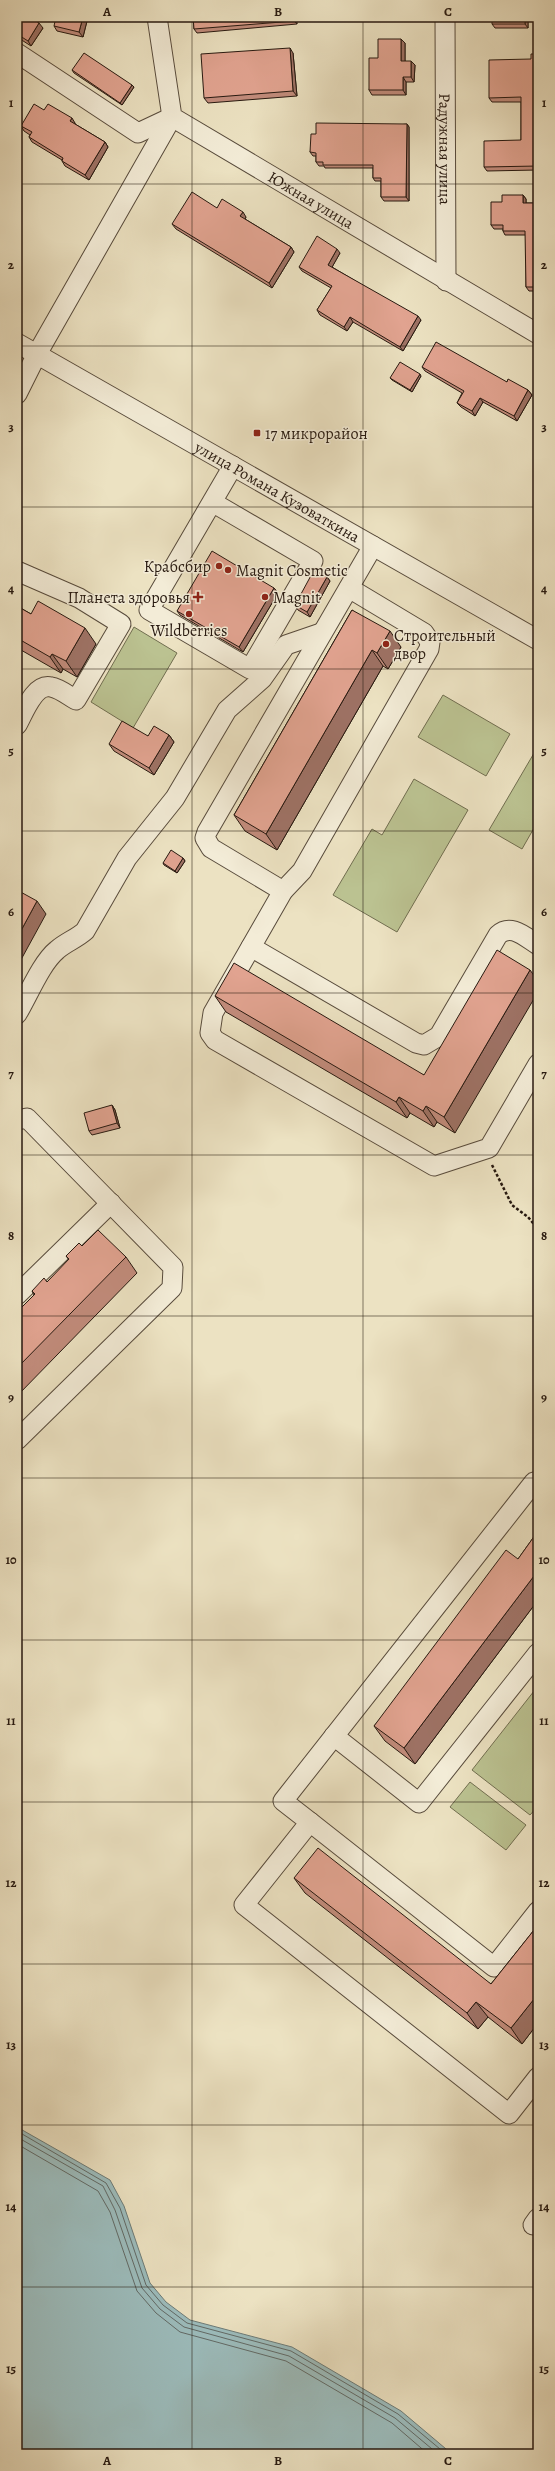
<svg xmlns="http://www.w3.org/2000/svg" width="555" height="2471" font-family="Alegreya,serif">
	<rect width="100%" height="100%" fill="#ece2c2"/>
	<filter id="stains"><feTurbulence type="fractalNoise" baseFrequency=".005" numOctaves="4"/><feColorMatrix values="0 0 0 0 .2 0 0 0 0 .09 0 0 0 0 .02 0 0 0 .5 -.17"/></filter>
	<radialGradient id="worn" r=".72"><stop offset=".6" stop-color="#630" stop-opacity="0"/><stop offset="1" stop-color="#630" stop-opacity=".3"/></radialGradient>
	<path fill="#bbc291" stroke="#716e50" d="M134 627 177 653 133 728 91 702Z
		M443 695 510 734 486 776 418 737Z
		M537 748 538 821 522 849 489 830Z
		M414 779 468 810 397 932 333 895 372 829 382 835Z
		M538 1686V1806L530 1815 472 1770Z
		M470 1782 526 1825 506 1850 450 1807Z"/>
	<path fill="#9cbcbc" stroke="#6d7b77" d="M17 2127 110 2180 124 2206 150 2283 166 2302 190 2320 292 2347 401 2411 452 2454H17Z"/>
	<g fill="none" stroke-linecap="round" stroke-linejoin="round">
		<path stroke="#626a66" stroke-width="1" d="M17 2131 106 2183 120 2208 146 2285 163 2305 187 2323 291 2351 398 2414 446 2454
			M17 2137 103 2186 115 2210 142 2288 160 2309 184 2327 289 2356 395 2418 438 2454
			M17 2144 98 2191 110 2212 137 2291 156 2313 180 2332 286 2361 392 2423 428 2454"/>
		<defs>
			<g id="minor">
				<path id="s1" d="M157 17 172 117 538 334"/>
				<path id="s2" d="M445 17 446 281"/>
				<path d="M17 53 138 133 172 117"/>
				<path id="s3" d="M17 343 538 640"/>
				<path d="M17 394 37 354 172 117"/>
				<path d="M212 502 313 561 250 669 149 610 233 466"/>
				<path d="M17 571 79 598 121 624 76 700C69 696 59 688 51 687 34 683 24 713 17 725"/>
				<path d="M349 588 424 633 430 642 429 649 302 871 283 891 213 1013 210 1033 215 1040 434 1166 489 1148 538 1064"/>
				<path d="M283 891 211 848 205 838 207 832 373 546"/>
				<path d="M251 947 416 1043 424 1045 439 1036 498 935C511 923 525 937 538 945"/>
				<path d="M17 1014C28 996 41 963 57 950 66 942 76 939 85 931L127 858 175 798 227 710 262 679 286 645 321 633"/>
				<path d="M17 1120 27 1118 173 1267 172 1288 17 1440"/>
				<path d="M17 1295 111 1203"/>
				<path d="M538 1485 534 1482 283 1801 310 1822 244 1905 509 2114 538 2077"/>
				<path d="M334 1736 419 1803 538 1653"/>
				<path d="M310 1822 494 1967 538 1911"/>
				<path d="M533 2225 538 2218"/>
			</g>
		</defs>
		<use href="#minor" stroke="#584b3c" stroke-width="21"/>
		<path stroke="#271910" stroke-width="2.5" stroke-dasharray="3 2" stroke-linecap="butt" d="M492 1165 512 1205 528 1217 538 1229"/>
		<use href="#minor" stroke="#f3ecd7" stroke-width="19"/>
	</g>
	<path fill="#c28c7c" stroke="#271910" d="M17 17 43 28 31 46 17 37Z
		M88 17 83 37 57 31 54 26Z
		M193 17H296L297 24 197 33 194 29Z
		M528 17V28H495L492 24Z
		M401 39 405 43V61L415 65 414 82H406V95H372L369 90 378 58Z
		M293 53 297 96 208 103 204 98Z
		M538 54V170L487 171 484 167 521 140V102H492L489 98 531 59Z
		M72 70 132 85 134 87 122 105 74 73Z
		M44 110 75 123V124L105 142 108 147 89 180 65 166 62 161V160L32 142 29 137 30 135 24 131 21 126Z
		M407 124 409 127V201H384L381 197V181H375L373 178V168H325L324 166H319L316 162V156H313L310 152 316 134Z
		M523 195 526 199V203H538V291H529L526 287V235H505L503 231V229H494L491 225 502 202Z
		M217 208 246 217 245 219 291 247 294 252 272 288 176 229 172 224Z
		M340 253 332 267 421 320 403 351 353 322 347 331 320 315 317 310 331 288 302 271 299 267Z
		M422 367 507 382 528 390 532 395 517 421 483 402 475 416 461 407 457 403 462 393 425 371Z
		M421 376 412 392 392 380 390 378Z
		M327 577 330 581 310 617 298 610 295 605Z
		M274 588 278 593 243 652 180 615 177 611Z
		M17 606 31 614 96 644 77 677 63 669 61 673 21 650 17 657Z
		M352 610 401 647 388 669 383 666 277 850 245 831 234 815Z
		M169 735 174 742 154 775 114 751 109 744 148 736Z
		M183 858 185 861 177 873 164 865 163 863Z
		M215 996 424 1075 455 1133 437 1122 434 1127 410 1113 407 1118 226 1012Z
		M112 1105 115 1110 120 1128 92 1135 89 1131Z
		M82 1246 126 1257 137 1273 17 1396V1312L34 1295 32 1291 47 1282 69 1260 66 1256Z
		M538 1531V1600L415 1764 385 1741 374 1726 518 1559Z
		M294 1878 491 1984 538 1925V2023L522 2044 488 2017 478 2029 305 1893Z"/>
	<path fill="#9e7265" stroke="#271910" d="M83 17H88L83 37 79 32Z
		M294 17H296L297 24 294 21Z
		M525 17H528V28L525 24Z
		M39 23 43 28 31 46 28 41Z
		M401 39 405 43V66L401 61Z
		M290 48 293 53 297 96 293 91Z
		M411 61 415 65 414 82 411 77Z
		M403 77 406 82V95L403 90Z
		M132 85 134 87 122 105 120 103Z
		M72 118 75 123 74 126 70 121Z
		M407 124 409 127V201L406 197Z
		M105 142 108 147 89 180 85 175Z
		M523 195 526 199V207L523 203Z
		M243 212 246 217 244 221 240 216Z
		M291 247 294 252 272 288 269 283Z
		M337 249 340 253 331 269 328 265Z
		M418 316 421 320 403 351 400 347Z
		M350 317 353 322 347 331 344 327Z
		M420 374 421 376 412 392 410 390Z
		M528 390 532 395 517 421 514 416Z
		M480 398 483 402 475 416 472 411Z
		M327 577 330 581 310 617 307 612Z
		M274 588 278 593 243 652 239 647Z
		M85 628 96 644 77 677 66 661Z
		M390 631 401 647 388 669 377 653Z
		M17 644 21 650 17 657Z
		M372 650 383 666 277 850 266 834Z
		M52 654 63 669 61 673 50 657Z
		M169 735 174 742 154 775 149 768Z
		M183 858 185 861 177 873 175 871Z
		M37 901 46 914 17 967V938Z
		M530 970 538 981V992L455 1133 444 1117Z
		M399 1097 410 1113 407 1118 396 1102Z
		M112 1105 115 1110 120 1128 117 1123Z
		M426 1106 437 1122 434 1127 423 1111Z
		M537 1572 538 1573V1600L415 1764 404 1748Z
		M538 1994V2023L522 2044 511 2028Z
		M476 2002 488 2017 478 2029 467 2013Z"/>
	<path fill="#e1a390" stroke="#271910" d="M17 17H30L39 23 28 41 17 34Z
		M56 17H83L79 32 54 26Z
		M193 17H294V21L194 29Z
		M492 17H525V24H492Z
		M378 39H401V61H411V77H403V90H369V58H378Z
		M290 48 293 91 204 98 201 54Z
		M84 53 132 85 120 103 72 70Z
		M531 54H538V166L484 167V141L521 140V97L489 98V60L531 59Z
		M34 104 44 110 48 104 72 118 70 121 105 142 85 175 62 161 63 158 29 137 32 132 21 126Z
		M316 123 407 124 406 197H381V178H373V165H323V162H316V153L310 152 311 134H316Z
		M192 192 217 208 222 199 243 212 240 216 291 247 269 283 172 224Z
		M502 195H523V203H538V287H526L525 231H503V225H491V202H502Z
		M317 236 337 249 328 265 418 316 400 347 350 317 344 327 317 310 332 286 299 267Z
		M436 342 507 382 508 379 528 390 514 416 480 398 472 411 457 403 464 391 422 367Z
		M400 362 420 374 410 390 390 378Z
		M212 551 274 588 239 647 177 611Z
		M314 570 327 577 307 612 295 605Z
		M38 601 85 628 66 661 52 654 50 657 17 638V606L31 614Z
		M352 610 390 631 377 653 372 650 266 834 234 815Z
		M122 721 148 736 154 726 169 735 149 768 109 744Z
		M171 850 183 858 175 871 163 863Z
		M17 890 37 901 17 938Z
		M497 950 530 970 444 1117 426 1106 423 1111 399 1097 396 1102 215 996 234 963 424 1075Z
		M112 1105 117 1123 89 1131 84 1113Z
		M98 1230 126 1257 17 1368V1312L35 1294 32 1291 44 1278 47 1282 69 1259 66 1256 79 1243 82 1246Z
		M538 1531V1572H537L404 1748 374 1726 506 1550 518 1559Z
		M318 1848 491 1984 538 1925V1994L511 2028 476 2002 467 2013 294 1878Z"/>
	<path fill="none" stroke="#271910" stroke-width="1" stroke-opacity="0.55" d="M192 17V2454M363 17V2454M17 184H538M17 346H538M17 507H538M17 669H538M17 831H538M17 993H538M17 1155H538M17 1316H538M17 1478H538M17 1640H538M17 1802H538M17 1964H538M17 2125H538M17 2287H538"/>
	<g fill="#8f2418" stroke="#f3ecd7" stroke-width="1.5">
		<rect x="253" y="429" width="8" height="8" rx="2"/>
		<circle cx="219" cy="566" r="4"/>
		<circle cx="228" cy="570" r="4"/>
		<path d="M196 591h4v4h4v4h-4v4h-4v-4h-4v-4h4z"/>
		<circle cx="265" cy="597" r="4"/>
		<circle cx="189" cy="614" r="4"/>
		<circle cx="386" cy="644" r="4"/>
	</g>
	<g text-anchor="middle" stroke-width="3" stroke-linejoin="round" paint-order="stroke">
		<g font-size="16" fill="#271910" stroke="#f3ecd7">
			<text dy="6" stroke="none"><textPath href="#s2" startOffset="132">Радужная улица</textPath></text>
			<text dy="6" stroke="none"><textPath href="#s1" startOffset="263">Южная улица</textPath></text>
			<text dy="6" stroke="none"><textPath href="#s3" startOffset="300">улица Романа Кузоваткина</textPath></text>
		</g>
		<g font-size="16" fill="#271910" stroke="#f3ecd7" text-anchor="start">
			<text x="265" y="439">17 микрорайон</text>
			<text x="211" y="572" text-anchor="end">Крабсбир</text>
			<text x="236" y="576">Magnit Cosmetic</text>
			<text x="190" y="603" text-anchor="end">Планета здоровья</text>
			<text x="273" y="603">Magnit</text>
			<text x="189" y="636" text-anchor="middle">Wildberries</text>
			<text x="394" y="641">Строительный<tspan x="394" dy="18">двор</tspan></text>
		</g>
	</g>
	<rect width="555" height="2471" fill="none" stroke="#ece2c2" stroke-width="44"/>
	<rect x="22" y="22" width="511" height="2427" fill="none" stroke="#271910" stroke-width="1.5"/>
	<g font-size="13" text-anchor="middle" font-weight="bold" fill="#271910">
		<text x="107" y="16">A</text>
		<text x="278" y="16">B</text>
		<text x="448" y="16">C</text>
		<text x="11" y="107">1</text>
		<text x="544" y="107">1</text>
		<text x="11" y="269">2</text>
		<text x="544" y="269">2</text>
		<text x="11" y="431">3</text>
		<text x="544" y="431">3</text>
		<text x="11" y="593">4</text>
		<text x="544" y="593">4</text>
		<text x="11" y="755">5</text>
		<text x="544" y="755">5</text>
		<text x="11" y="916">6</text>
		<text x="544" y="916">6</text>
		<text x="11" y="1078">7</text>
		<text x="544" y="1078">7</text>
		<text x="11" y="1240">8</text>
		<text x="544" y="1240">8</text>
		<text x="11" y="1402">9</text>
		<text x="544" y="1402">9</text>
		<text x="11" y="1564">10</text>
		<text x="544" y="1564">10</text>
		<text x="11" y="1725">11</text>
		<text x="544" y="1725">11</text>
		<text x="11" y="1887">12</text>
		<text x="544" y="1887">12</text>
		<text x="11" y="2049">13</text>
		<text x="544" y="2049">13</text>
		<text x="11" y="2211">14</text>
		<text x="544" y="2211">14</text>
		<text x="11" y="2373">15</text>
		<text x="544" y="2373">15</text>
		<text x="107" y="2465">A</text>
		<text x="278" y="2465">B</text>
		<text x="448" y="2465">C</text>
	</g>
	<rect width="100%" height="100%" filter="url(#stains)"/>
	<rect width="100%" height="100%" fill="url(#worn)"/>
</svg>
